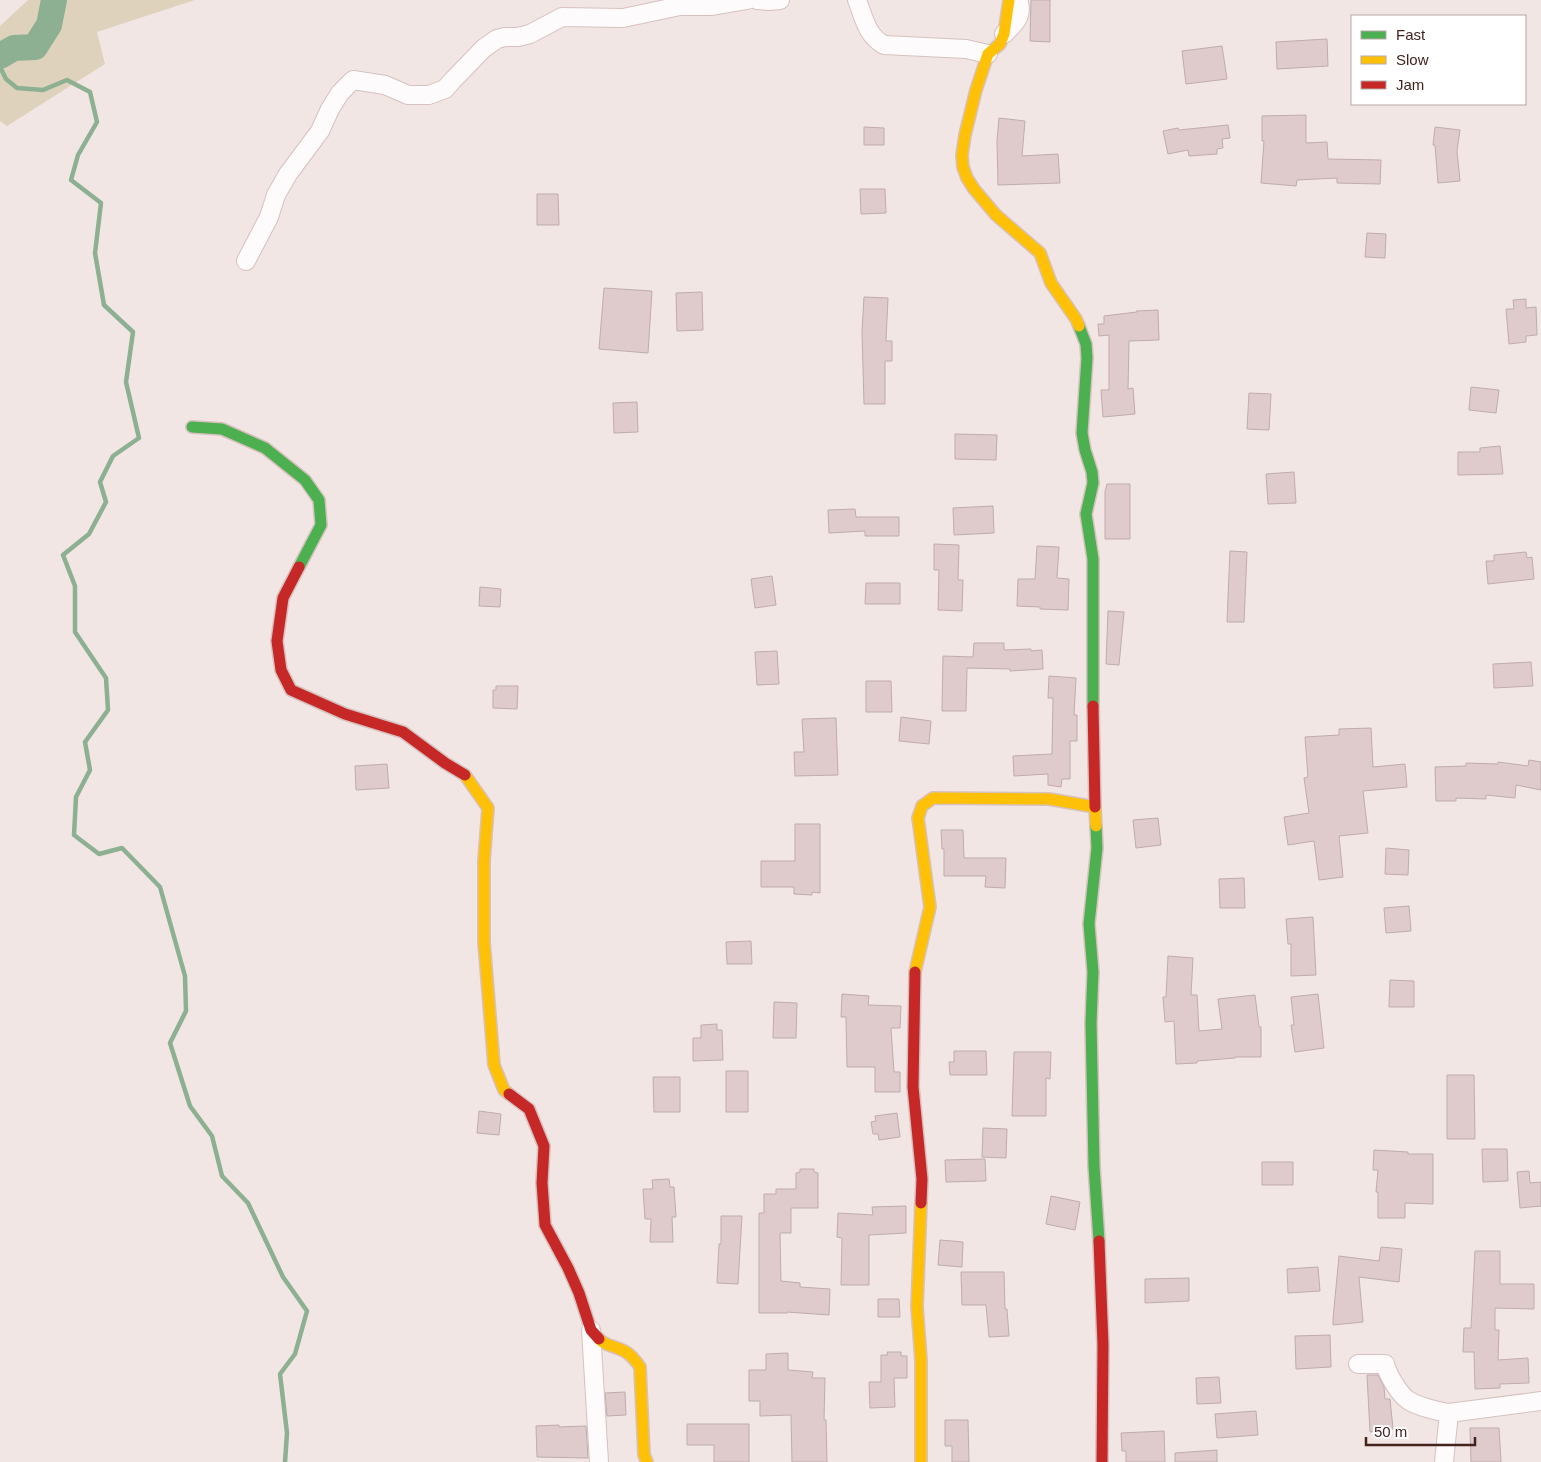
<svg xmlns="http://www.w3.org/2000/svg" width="1541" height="1462" font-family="Arial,sans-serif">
	<rect width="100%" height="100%" fill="#f1e6e4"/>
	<path fill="#dfd2bc" d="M28 0H195L97 32 105 64 7 126 0 121V26Z"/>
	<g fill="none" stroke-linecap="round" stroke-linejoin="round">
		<path stroke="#8cb091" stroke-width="4.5" d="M0 67 6 79 17 88 43 90 67 80 90 92 97 122 78 155 71 180 101 203 95 253 104 305 133 332 126 382 139 438 113 456 100 482 106 502 89 534 63 555 75 586V632L106 678 108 710 85 742 90 770 76 797 74 835 99 854 122 848 160 887 185 976 186 1011 170 1043 190 1106 212 1136 222 1176 248 1203 283 1277 307 1311 295 1354 280 1374 287 1433 285 1462"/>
		<path stroke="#8cb091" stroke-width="26" d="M0 56 14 48 35 47 49 25 54 0"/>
	</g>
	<path fill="#e0cbcc" stroke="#c0abad" d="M1031 0H1050V42L1030 41Z
		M1327 39 1328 66 1277 69 1276 42Z
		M1222 46 1227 79 1186 84 1182 51Z
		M1306 115V143L1327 142 1328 159 1381 160 1380 184 1337 183V178L1297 180 1296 186 1261 183 1264 141H1262V116Z
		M999 118 1025 121 1022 156 1058 154 1060 183 998 185 997 141Z
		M1228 125 1230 138 1222 139 1223 148 1217 149V154L1189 156 1188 150 1168 154 1163 131 1178 128 1179 130Z
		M864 127 884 128V145H864Z
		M1435 127 1460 130 1457 151 1460 181 1438 183 1435 145H1433Z
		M860 189H885L886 213 861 214Z
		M537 194H558L559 225H537Z
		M1367 233 1386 234 1385 258 1365 257Z
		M604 288 652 291 648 353 599 349Z
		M702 292 703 330 677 331 676 293Z
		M864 297 888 298 886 341H892V361H885V404H864L862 332Z
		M1526 299V308L1536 307 1537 335 1526 336V342L1509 344 1506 309H1514L1513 300Z
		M1158 310 1159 340 1129 341 1128 389 1133 388 1135 414 1103 417 1101 390H1109V335L1099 336 1098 324H1104V316L1137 312 1136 311Z
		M1471 387 1499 390 1496 413 1469 410Z
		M1249 393 1271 394 1269 430 1247 429Z
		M637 402 638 432 614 433 613 403Z
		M955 434 997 435 996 460 955 459Z
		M1500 446 1503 474 1458 475V452H1480V448Z
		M1294 472 1296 503 1268 504 1266 474Z
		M1107 484H1130V539H1105V492Z
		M993 506 994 533 954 535 953 508Z
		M855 509 856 517H899V536H865V531L829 533 828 510Z
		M934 544 959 545 958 580H963L962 611 938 610 939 570H934Z
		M1037 546 1059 547 1057 578 1069 579 1068 610 1040 609V607L1017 606 1018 579H1035Z
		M1230 551 1247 552 1244 622H1227Z
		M1526 552 1527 558 1532 557 1534 579 1488 584 1486 561H1494V555Z
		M772 576 776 605 755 608 751 579Z
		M866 583H900V604H865Z
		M480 587 501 589 500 607 479 606Z
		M1108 611 1124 612 1119 665 1106 664Z
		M974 643H1004V650L1031 649V651L1042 650 1043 669 1010 671V669L967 668 966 711H942L943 656 973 657Z
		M777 651 779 684 757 685 755 652Z
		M1531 662 1533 686 1494 688 1493 664Z
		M1049 676 1076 678 1074 715H1077V741H1070V779H1062L1061 787 1048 785V774L1014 776 1013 756 1052 754 1053 698H1048Z
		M866 681H891L892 712H866Z
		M496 686H518L517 709 493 708V690H496Z
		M901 717 931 721 929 744 899 741Z
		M836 718 838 775 795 776 794 752H804L802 719Z
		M1371 728 1373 767 1405 764 1407 787 1363 791 1368 833 1339 836 1343 877 1319 880 1314 841 1288 845 1284 817 1309 813 1304 778 1308 777 1305 737 1339 735V729Z
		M1529 760 1541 762V790L1516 785 1515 798 1486 795V799L1456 798V801H1436L1435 767 1466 766V763L1498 764V762L1528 766Z
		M387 764 389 788 356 790 355 766Z
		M1158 818 1161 845 1136 848 1133 820Z
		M795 824H820V893L812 892V895L794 894V887H761V861H795Z
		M941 830H963L964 858H1006L1005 888 985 887 986 876H944V849H942Z
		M1386 848 1409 850 1408 875 1385 874Z
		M1244 878 1245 908H1220L1219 879Z
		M1409 906 1411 931 1386 933 1384 908Z
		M1313 917 1316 975 1291 976V944H1288L1286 919Z
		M751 941 752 964H727L726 942Z
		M1168 956 1193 958 1191 995H1197L1199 1031 1222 1029 1218 999 1255 995 1259 1027H1261V1057H1235V1058L1197 1061V1063L1176 1064 1174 1021 1165 1022 1163 997H1166Z
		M1390 980 1414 981V1007H1389Z
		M842 994 869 996 868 1005 901 1006 900 1028H891L894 1072H900V1092H875V1067H847L846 1017H841Z
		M1318 994 1324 1048 1295 1052 1291 1025H1294L1291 997Z
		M774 1002 797 1003 796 1038H773Z
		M717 1024V1030H722L723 1060 693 1061V1038H701V1025Z
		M954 1051H986L987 1075H950L949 1062H954Z
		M1014 1052H1051L1050 1079 1046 1078V1116H1012Z
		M726 1071H748V1112H726Z
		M1447 1075H1474L1475 1139H1447Z
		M653 1077H680V1112H654Z
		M479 1111 501 1114 499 1135 477 1133Z
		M897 1113 900 1137 879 1140 878 1134H873L871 1122 876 1121 875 1116Z
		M983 1128 1007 1129 1006 1158 982 1157Z
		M1482 1149H1507L1508 1181 1483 1182Z
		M1374 1150 1408 1152V1154H1433V1204L1405 1203V1218H1378V1192H1376L1378 1170H1373Z
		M985 1159 986 1181 946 1182 945 1160Z
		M1262 1162H1293V1185H1262Z
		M800 1169H814V1172L818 1173V1208H791V1233H780L781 1281 800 1283V1287L830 1289 829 1315 787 1312V1313H759V1213H764V1194H776V1189H796V1173L800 1172Z
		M1529 1171 1530 1183 1541 1182V1206L1520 1208 1517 1172Z
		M669 1179 670 1187H674L676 1217H672L673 1242H650L651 1219H645L643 1189H653L652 1180Z
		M1051 1196 1080 1202 1075 1230 1046 1224Z
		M906 1206V1233L869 1235V1285H841L842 1238 837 1237 838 1213 873 1215 872 1207Z
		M721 1216H742L738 1284 717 1283 719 1244H721Z
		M940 1240 963 1242 962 1267 938 1265Z
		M1381 1247 1402 1249 1399 1282 1359 1277 1363 1322 1333 1325V1319L1339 1256 1379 1261Z
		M1475 1251H1500V1284H1534V1309L1495 1308V1330H1499L1498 1360 1528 1358 1529 1383 1500 1384V1388L1475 1389 1474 1352H1463L1464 1328H1471Z
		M1318 1267 1320 1291 1288 1293 1287 1269Z
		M961 1272H1004L1005 1309H1007L1009 1336 989 1337 986 1305H962Z
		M1189 1278V1301L1145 1303V1279Z
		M878 1299H899L900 1317H878Z
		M1330 1335 1331 1367 1296 1369 1295 1336Z
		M887 1352H901V1356H907V1378H894L895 1407 870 1408 869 1382H881V1355H888Z
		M788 1353V1370L813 1372 812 1378H825L824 1420H826L827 1462H792L791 1415 760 1416V1401H749V1370H766V1354Z
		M1367 1375H1378L1384 1387 1385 1399H1390L1393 1429 1370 1432Z
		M1219 1377 1221 1403 1197 1404 1196 1378Z
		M625 1392 626 1415 607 1416 605 1393Z
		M1256 1411 1258 1435 1217 1438 1215 1414Z
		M945 1420H968L969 1462H952V1446H945Z
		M687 1424H749V1462H714V1445H687Z
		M559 1425V1427L586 1426 588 1458 537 1457 536 1426Z
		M1470 1428H1499L1501 1462H1471Z
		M1164 1431 1165 1462H1126V1451H1122L1121 1433Z
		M1217 1450V1462H1175V1453Z"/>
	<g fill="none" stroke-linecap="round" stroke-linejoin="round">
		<defs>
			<path id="street" d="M757 0 769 1 780 0
				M857 0C864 17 866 35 884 45L966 49 988 54
				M1004 34C1015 24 1024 15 1018 0
				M246 261 269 217 276 195 288 174 320 131 330 109 340 93 353 80 385 85 408 95H429L445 89 452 81 484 48 497 39 505 37H518L530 34 562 17 623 18 680 6H712L747 0
				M591 1330 599 1462
				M1358 1364H1385C1388 1375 1399 1394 1408 1400 1416 1406 1440 1412 1449 1413L1541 1401
				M1444 1462 1449 1413"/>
			<path id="fast" d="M1079 326 1086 344 1087 358 1082 433 1085 450 1092 472 1093 483 1086 514 1093 559V706
				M192 427 222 429 265 448 305 480 319 500 321 525 299 567
				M1096 826 1097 848 1089 924 1093 972 1091 1023 1094 1166 1099 1241"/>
			<path id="slow" d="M1009 0 1004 34 1000 44 988 54 976 90 965 135 962 155 963 167 967 178 974 189 996 215 1040 253 1051 283 1076 319 1079 326
				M465 775 488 808 484 861V942L494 1065 504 1090 509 1094
				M915 972 930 907 918 818 922 806 933 798 1049 799 1095 807 1096 826
				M599 1339C606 1346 614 1346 622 1350 630 1353 635 1360 640 1367L644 1455 647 1462
				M921 1462V1360L917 1307 921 1203"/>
			<path id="jam" d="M299 567 283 598 277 641 281 670 291 690 345 714 403 732 445 763 465 775
				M1093 706 1095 807
				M915 972 913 1087 922 1179 921 1203
				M509 1094 529 1109 544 1146 542 1183 545 1225 568 1268 579 1293 591 1330 599 1339
				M1099 1241 1103 1345 1102 1462"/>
		</defs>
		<use href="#street" stroke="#d7c1be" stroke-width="20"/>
		<use href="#fast" stroke="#d7c1be" stroke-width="14"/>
		<use href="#slow" stroke="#d7c1be" stroke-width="14"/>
		<use href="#jam" stroke="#d7c1be" stroke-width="14"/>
		<use href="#street" stroke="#fdfbfb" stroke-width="18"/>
		<use href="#fast" stroke="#4caf50" stroke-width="11"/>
		<use href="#slow" stroke="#ffc107" stroke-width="11"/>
		<use href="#jam" stroke="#c62828" stroke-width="11"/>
	</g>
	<rect x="1351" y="15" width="175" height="90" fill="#ffffff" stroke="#b5a7a5"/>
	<rect x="1361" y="31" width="25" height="8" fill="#4caf50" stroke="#b5a7a5"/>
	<text x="1396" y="40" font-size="15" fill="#45231d">Fast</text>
	<rect x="1361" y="56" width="25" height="8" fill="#ffc107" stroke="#b5a7a5"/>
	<text x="1396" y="65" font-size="15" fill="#45231d">Slow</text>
	<rect x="1361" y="81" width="25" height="8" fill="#c62828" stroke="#b5a7a5"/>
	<text x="1396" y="90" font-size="15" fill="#45231d">Jam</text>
	<path d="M1366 1437v8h109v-8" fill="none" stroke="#45231d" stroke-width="2.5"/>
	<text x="1374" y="1437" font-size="15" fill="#45231d" stroke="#ffffff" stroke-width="4" paint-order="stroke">50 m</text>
</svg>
